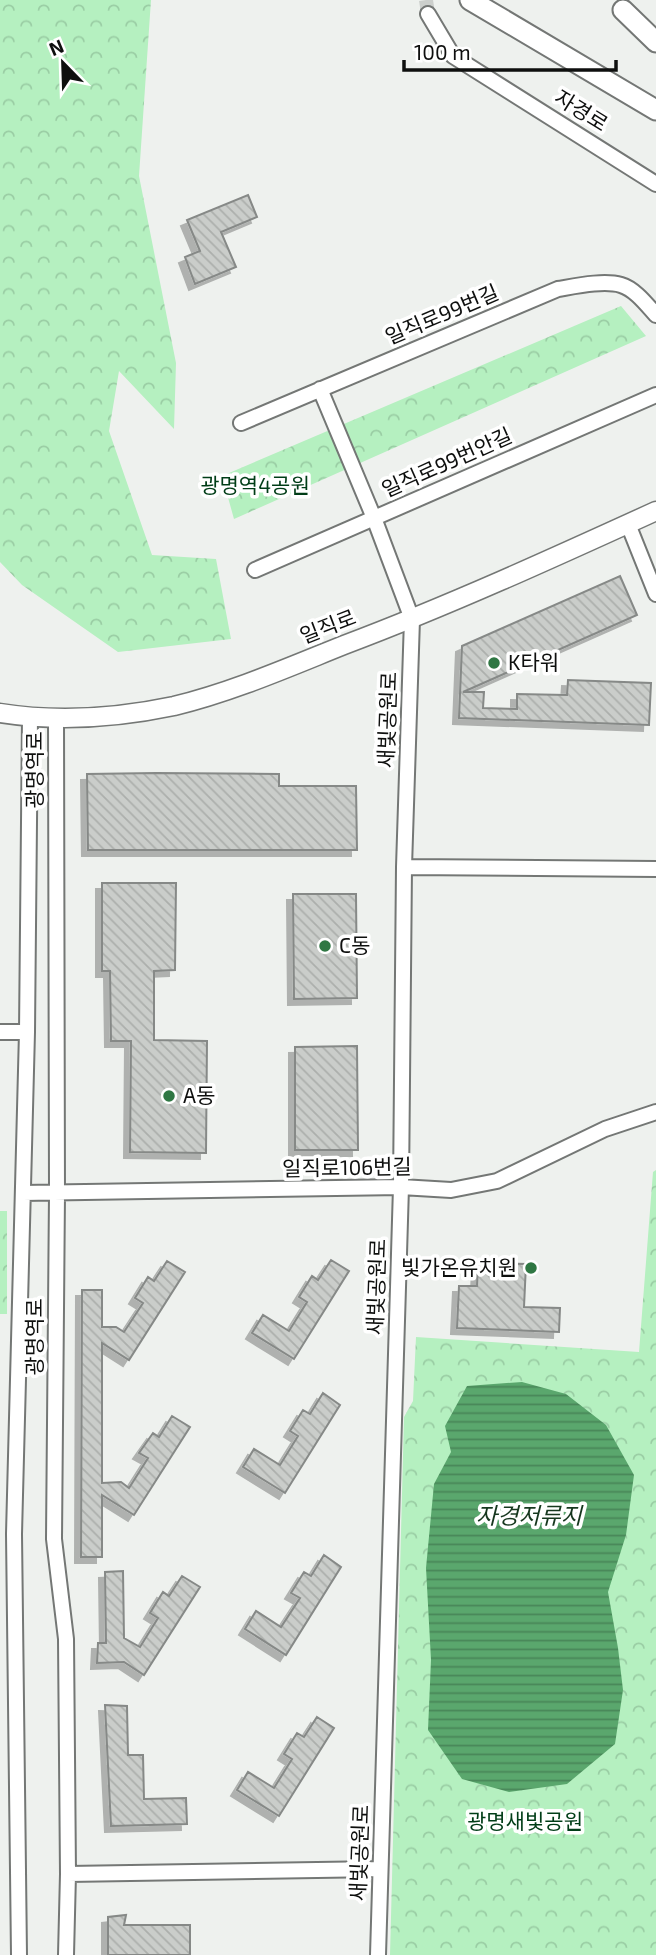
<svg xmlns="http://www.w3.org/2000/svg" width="656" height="1955" font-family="'Exo 2','Noto Sans KR',sans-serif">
	<defs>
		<pattern id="forest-crowns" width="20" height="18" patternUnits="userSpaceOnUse" patternTransform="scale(1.75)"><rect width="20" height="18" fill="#b5f0c0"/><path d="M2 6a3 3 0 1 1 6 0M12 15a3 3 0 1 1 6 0" fill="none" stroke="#9acda4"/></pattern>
		<pattern id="water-rules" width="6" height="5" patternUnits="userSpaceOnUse" patternTransform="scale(1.75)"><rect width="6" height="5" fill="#5aa76d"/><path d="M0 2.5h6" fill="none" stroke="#498658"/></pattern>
		<pattern id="building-back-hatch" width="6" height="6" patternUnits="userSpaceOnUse" patternTransform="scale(1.75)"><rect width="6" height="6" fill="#cacdca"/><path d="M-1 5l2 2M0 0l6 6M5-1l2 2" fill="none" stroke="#acafac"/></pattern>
		<filter id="shadow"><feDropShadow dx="-6" dy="6" stdDeviation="0" flood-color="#0004"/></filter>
	</defs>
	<rect width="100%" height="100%" fill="#eef1ee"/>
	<path fill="url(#forest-crowns)" d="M0 0H151L139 176 176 363 174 429 119 371 109 431 152 555 216 559 231 639 118 652 22 585 0 562Z
		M621 306 646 336 234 519 222 476Z
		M656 1170V1955H390L404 1417 413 1401 416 1337 639 1352 653 1172Z
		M0 1211H7V1314H0Z"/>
	<path fill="url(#water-rules)" d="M522 1382 566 1394 606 1425 634 1475 626 1535 608 1592 618 1648 623 1690 615 1744 567 1784 509 1792 462 1779 428 1730 431 1660 426 1568 434 1484 451 1452 445 1426 467 1386Z"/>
	<path fill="url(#building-back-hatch)" stroke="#868987" stroke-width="2" filter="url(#shadow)" d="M248 195 257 217 221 232 236 267 195 284 185 257 200 251 187 220Z
		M620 576 637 615 463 692H484L483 708 517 709V694L567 695 568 680 651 683 649 725 459 718 462 646Z
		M156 773 279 774V786H356L357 850H88L87 774Z
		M102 883H176L175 970 154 971V1040L207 1041 206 1153 130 1152 131 1041H111L110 971H102Z
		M293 894H356L357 998 294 999Z
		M357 1046 358 1150H295V1047Z
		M331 1260 349 1271 294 1359 252 1333 263 1315 289 1331 307 1302 299 1297 312 1276 318 1280Z
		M167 1261 185 1272 129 1360 102 1343V1483L121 1482 129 1488 148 1458 139 1453 153 1433 159 1437 172 1416 190 1427 134 1515 102 1495V1557H81L82 1290H102V1327H116L124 1332 143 1303 135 1298 148 1277 154 1281Z
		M478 1263 526 1264 524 1307 560 1308 559 1332 457 1328 459 1286H477Z
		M323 1393 340 1405 285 1493 243 1467 254 1449 280 1465 298 1436 290 1431 303 1410 310 1414Z
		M324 1555 341 1567 286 1655 245 1629 256 1611 281 1627 300 1598 291 1593 304 1572 311 1576Z
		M123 1571 124 1638 140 1647 158 1618 150 1613 163 1592 169 1596 182 1576 200 1587 144 1675 124 1662 97 1663 98 1643H106L105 1572Z
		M105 1705 127 1706 128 1755H143L144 1799 186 1798 187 1824 111 1826Z
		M317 1717 334 1728 279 1816 237 1790 248 1772 274 1788 292 1759 284 1754 297 1733 304 1737Z
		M126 1915 124 1925H190V1955H108V1917Z"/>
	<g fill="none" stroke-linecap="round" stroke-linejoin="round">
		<path stroke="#cccfcc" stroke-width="14" stroke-dasharray="14 7" stroke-linecap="butt" d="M426 0 428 14"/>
		<defs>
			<path id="minor" d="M428 14 453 56 656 184
				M320 389 374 518 412 619 404 867 401 1187 378 1955
				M241 423 558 289C576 286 604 280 621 285 635 289 647 305 656 315
				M628 524 656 594
				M255 570 656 395
				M56 718 57 1194 54 1539 66 1639 68 1874 66 1955
				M404 867 656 869
				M0 1032H27
				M23 1193 401 1187 451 1190 497 1181 605 1129 656 1112
				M68 1874 380 1869
				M19 1955 14 1534 27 1032 30 717"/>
			<path id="major" d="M0 713C57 722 117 718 174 706 232 692 289 667 344 645 450 605 553 558 656 511"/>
			<path id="highway" d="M470 0 656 110
				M623 10 656 42"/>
		</defs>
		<use href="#minor" stroke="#747775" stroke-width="18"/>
		<use href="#major" stroke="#747775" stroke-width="21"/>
		<use href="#highway" stroke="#747775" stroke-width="23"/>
		<use href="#minor" stroke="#fff" stroke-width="14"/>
		<use href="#major" stroke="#fff" stroke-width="18"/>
		<use href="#highway" stroke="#fff" stroke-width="19"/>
	</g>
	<g fill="#2f7743" stroke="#fff" stroke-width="2.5">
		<circle cx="494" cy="663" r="7"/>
		<circle cx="325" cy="946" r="7"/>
		<circle cx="169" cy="1096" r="7"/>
		<circle cx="531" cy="1268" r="7"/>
	</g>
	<g text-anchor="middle" stroke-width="7" stroke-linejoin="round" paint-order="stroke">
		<g font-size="21" fill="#0e0f0e" stroke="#fff">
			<text transform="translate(581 111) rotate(32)" y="7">자경로</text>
			<text transform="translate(442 315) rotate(-23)" y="7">일직로99번길</text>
			<text transform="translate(447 463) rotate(-24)" y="7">일직로99번안길</text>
			<text transform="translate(328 627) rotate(-21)" y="7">일직로</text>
			<text transform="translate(388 720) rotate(-88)" y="7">새빛공원로</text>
			<text transform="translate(35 770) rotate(-90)" y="7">광명역로</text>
			<text transform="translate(347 1168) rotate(-1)" y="7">일직로106번길</text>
			<text transform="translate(377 1287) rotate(-88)" y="7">새빛공원로</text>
			<text transform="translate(35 1337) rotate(-90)" y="7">광명역로</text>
			<text transform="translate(360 1853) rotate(-88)" y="7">새빛공원로</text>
		</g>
		<g font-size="21" fill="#003d17" stroke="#fff">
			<text x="255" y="493">광명역4공원</text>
			<text x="525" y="1829">광명새빛공원</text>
		</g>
		<g font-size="21" fill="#0e0f0e" stroke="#fff" text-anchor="start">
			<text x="508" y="670">K타워</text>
			<text x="339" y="953">C동</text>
			<text x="183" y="1103">A동</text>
			<text x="517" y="1275" text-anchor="end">빛가온유치원</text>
		</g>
		<g font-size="23" font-style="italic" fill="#16371e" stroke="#fff">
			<text x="529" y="1524">자경저류지</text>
		</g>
	</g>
	<g transform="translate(63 63) rotate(337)" stroke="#ffffff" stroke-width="5" paint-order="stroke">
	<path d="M0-5L12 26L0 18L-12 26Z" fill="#0e0f0e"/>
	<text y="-10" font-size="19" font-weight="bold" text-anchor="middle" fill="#0e0f0e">N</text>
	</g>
	<path d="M404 60v10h212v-10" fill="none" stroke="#0e0f0e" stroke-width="3.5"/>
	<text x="414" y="60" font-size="21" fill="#0e0f0e" stroke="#ffffff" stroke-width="5" paint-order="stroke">100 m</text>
</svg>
